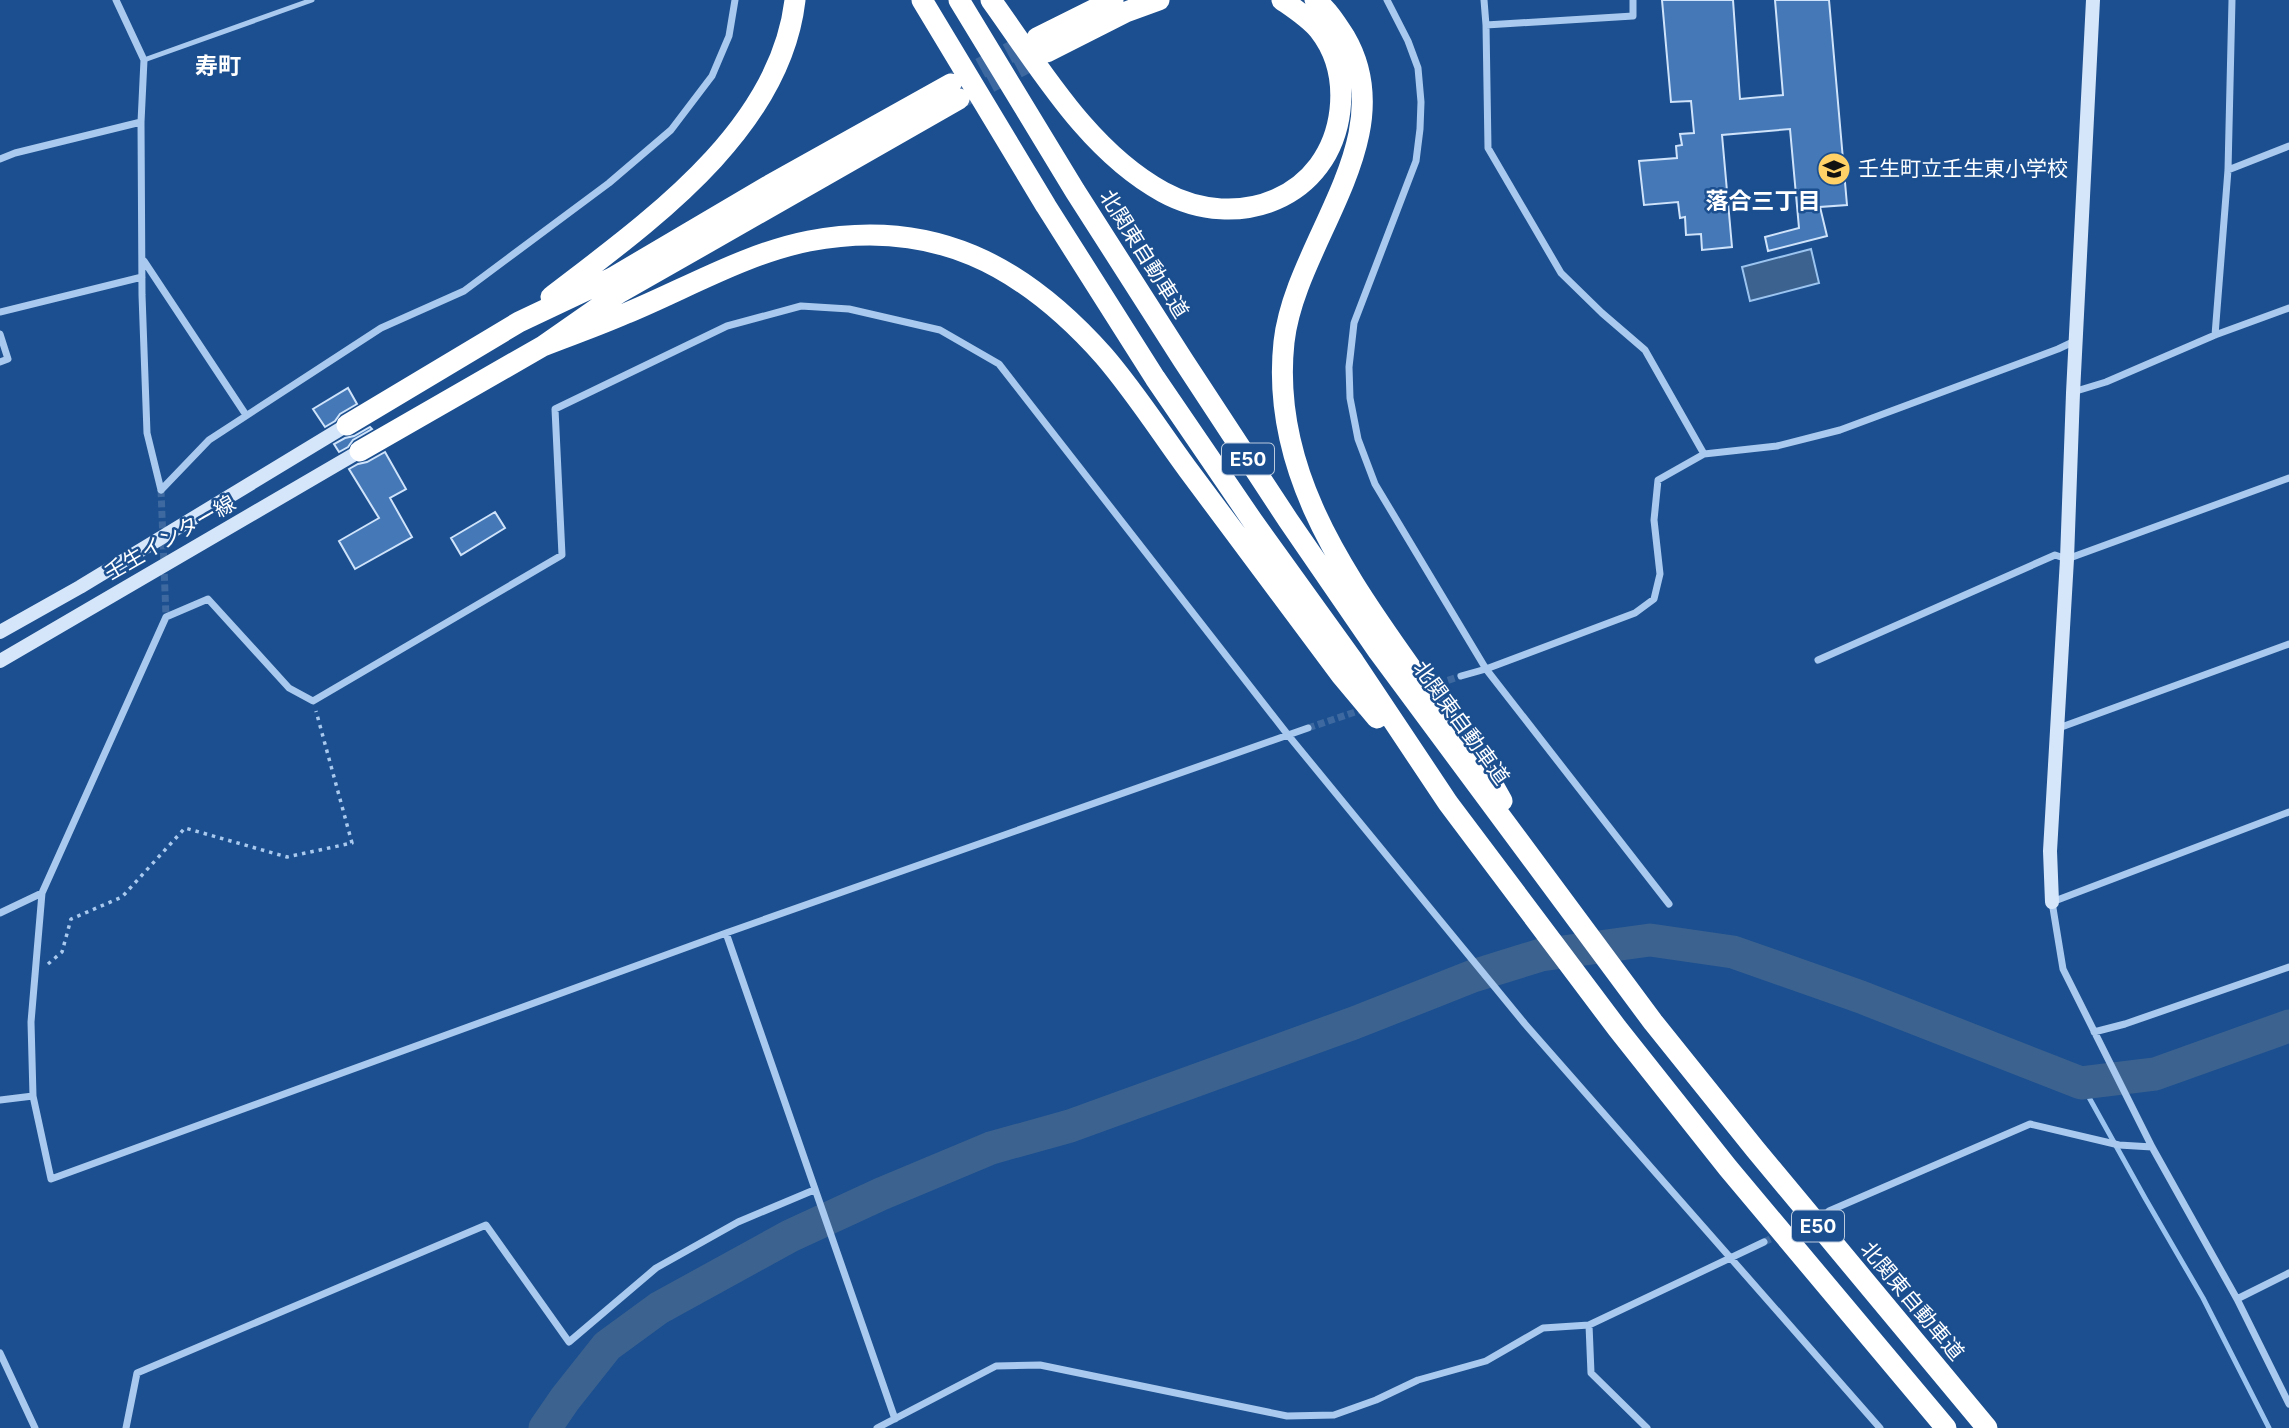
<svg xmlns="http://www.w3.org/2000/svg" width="2289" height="1428" font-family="Inter,'Noto Sans JP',sans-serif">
	<rect width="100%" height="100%" fill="#1b4f8f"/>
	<path fill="#3c6290" stroke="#9cc4f0" stroke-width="2" d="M1811 249 1819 283 1750 301 1742 267Z"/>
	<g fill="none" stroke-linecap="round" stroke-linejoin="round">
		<path stroke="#9cc4f0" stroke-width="5" d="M2081 1083 2145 1198 2203 1298 2269 1428"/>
		<path stroke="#3c6290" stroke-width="33" d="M545 1428 565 1399 607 1346 659 1308 790 1236 881 1194 991 1148 1070 1126 1354 1023 1473 976 1541 955 1650 940 1733 952 1861 997 2081 1083 2155 1074 2289 1026"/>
	</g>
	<path fill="#4478b7" stroke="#cfe3fa" stroke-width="2" d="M1662 0H1733L1740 99 1783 95 1775 0H1829L1847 205 1820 207 1827 236 1768 251 1765 237 1799 228 1790 129 1722 135 1732 247 1702 250 1701 234 1686 235 1685 217 1680 218 1678 202 1644 205 1639 161 1677 158 1676 146 1682 145 1680 134 1694 133 1691 101 1671 102Z
		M348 388 357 404 340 414 335 421 325 427 313 409Z
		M370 427 372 429 353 440 348 447 339 452 334 444 345 438 354 436Z
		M385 452 406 489 390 498 412 537 355 569 339 541 379 518 349 469 358 464 367 462Z
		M495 512 505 528 461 555 451 538Z"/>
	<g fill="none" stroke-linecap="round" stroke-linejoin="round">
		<path stroke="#3d69a0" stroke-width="7" stroke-dasharray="7 3.5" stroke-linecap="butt" d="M161 490 166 617
			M1428 687 1461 676
			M1308 728 1364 709
			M1764 1242 1829 1211"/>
		<path stroke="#3d69a0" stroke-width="21" stroke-dasharray="21 10" stroke-linecap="butt" d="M953 83 1037 38
			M962 97 1047 52"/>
		<path stroke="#a9c9ee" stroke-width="3.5" stroke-dasharray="3.5 5" stroke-linecap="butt" d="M48 964 62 952 71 919 122 897 185 828 287 857 352 843 316 711"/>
		<path stroke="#a9c9ee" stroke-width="5" d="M144 60 312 0"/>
		<path stroke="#a9c9ee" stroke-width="7" d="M116 0 144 60 141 122 142 295 147 433 161 490
			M1387 0 1408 41 1418 68 1421 102 1420 129 1416 161 1354 323 1349 367 1350 398 1358 439 1375 484 1486 669 1669 904
			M1484 0 1486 25
			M1633 0V16L1486 25 1488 148 1561 273 1602 313 1645 350 1704 454
			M0 159 15 153 141 122
			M2228 170 2289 146
			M144 261 246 415
			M0 312 142 277
			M0 334 8 359 0 362
			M2215 335 2228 170 2232 0
			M2073 392 2106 382 2215 335 2289 308
			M161 490 209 440 381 328 464 291 609 183 671 130 712 76 729 36 735 0
			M1818 660 2055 555 2067 559 2289 478
			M1461 676 1486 669 1635 613 1654 599 1660 574 1654 520 1658 480 1704 454 1777 446 1840 430 2058 349 2075 341
			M1308 728 1288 735 726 933 51 1179 33 1096 31 1022 42 893 166 617 208 599 289 688 313 701 562 555 555 409 727 326 801 306 849 309 940 330 999 364 1288 735 1525 1024 1880 1428
			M2056 729 2289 644
			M2289 812 2052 902 2063 969 2152 1147 2237 1299 2289 1404
			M0 913 42 893
			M726 933 895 1419
			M2094 1032 2125 1024 2289 967
			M0 1100 33 1096
			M1829 1211 2030 1124 2119 1145 2152 1147
			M2237 1299 2289 1273
			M1589 1325 1591 1373 1647 1428
			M0 1353 35 1428
			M126 1428 137 1373 486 1225 569 1342 656 1268 738 1222 814 1190
			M877 1428 996 1366 1040 1365 1287 1416 1334 1415 1376 1400 1418 1380 1486 1361 1543 1328 1589 1325 1764 1242"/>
		<path stroke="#d6e6fa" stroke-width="14" d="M0 632 80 587 347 425
			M0 661 360 451
			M2052 902 2050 851 2067 559 2073 393 2093 0"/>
		<path stroke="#fff" stroke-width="21" d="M922 0 1046 206 1155 378 1254 523 1354 662 1448 803 1617 1028 1728 1168 1946 1428
			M959 0 1075 191 1183 360 1288 520 1378 651 1653 1022 1755 1149 1987 1428
			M991 0C1040 68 1088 151 1163 192 1238 233 1330 198 1340 110 1343 82 1337 53 1319 30 1309 18 1295 9 1282 0
			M1315 0C1328 10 1336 23 1345 37 1404 138 1295 242 1284 342 1271 463 1336 561 1402 655 1431 696 1459 736 1488 776L1502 801
			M1037 38 1113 0
			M1047 52 1126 12 1159 0
			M551 297C647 223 780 131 795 0
			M543 346C571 335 600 325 627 313 685 289 747 253 809 241 933 217 1023 265 1104 356 1135 392 1161 433 1189 471 1240 539 1290 607 1341 675L1377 718
			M347 425 519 322 612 278 770 185 951 84
			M360 451 543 346 619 293 959 99"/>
	</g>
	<defs>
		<symbol id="school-disc" viewBox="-11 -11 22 22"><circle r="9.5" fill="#ffd166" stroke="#1b4f8f"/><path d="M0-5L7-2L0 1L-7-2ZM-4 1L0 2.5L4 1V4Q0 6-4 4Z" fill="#111"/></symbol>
	</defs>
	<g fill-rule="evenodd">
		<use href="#school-disc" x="1815" y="150" width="38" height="38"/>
	</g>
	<g text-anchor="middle" stroke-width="5" stroke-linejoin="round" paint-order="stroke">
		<g fill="#1b4f8f" stroke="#bbcadd" stroke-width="2">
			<rect x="1222" y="443.5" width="52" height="31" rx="5"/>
			<rect x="1792" y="1210.5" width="52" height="31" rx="5"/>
		</g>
		<g font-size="19" font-weight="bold" fill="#fff">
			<text x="1248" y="466">E50</text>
			<text x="1818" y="1233">E50</text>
		</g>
		<g font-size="21" fill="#fff" stroke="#1b4f8f" text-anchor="start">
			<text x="1858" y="176">壬生町立壬生東小学校</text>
		</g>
		<g font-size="21" fill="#fff" stroke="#1b4f8f">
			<text transform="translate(1144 254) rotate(58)" y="7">北関東自動車道</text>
			<text transform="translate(170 538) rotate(-30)" y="7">壬生インター線</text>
			<text transform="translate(1461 723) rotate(54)" y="7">北関東自動車道</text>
			<text transform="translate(1912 1301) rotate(50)" y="7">北関東自動車道</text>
		</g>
		<g font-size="23" font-weight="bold" fill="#fff" stroke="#1b4f8f">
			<text x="218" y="74">寿町</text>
			<text x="1763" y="209">落合三丁目</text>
		</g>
	</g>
</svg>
